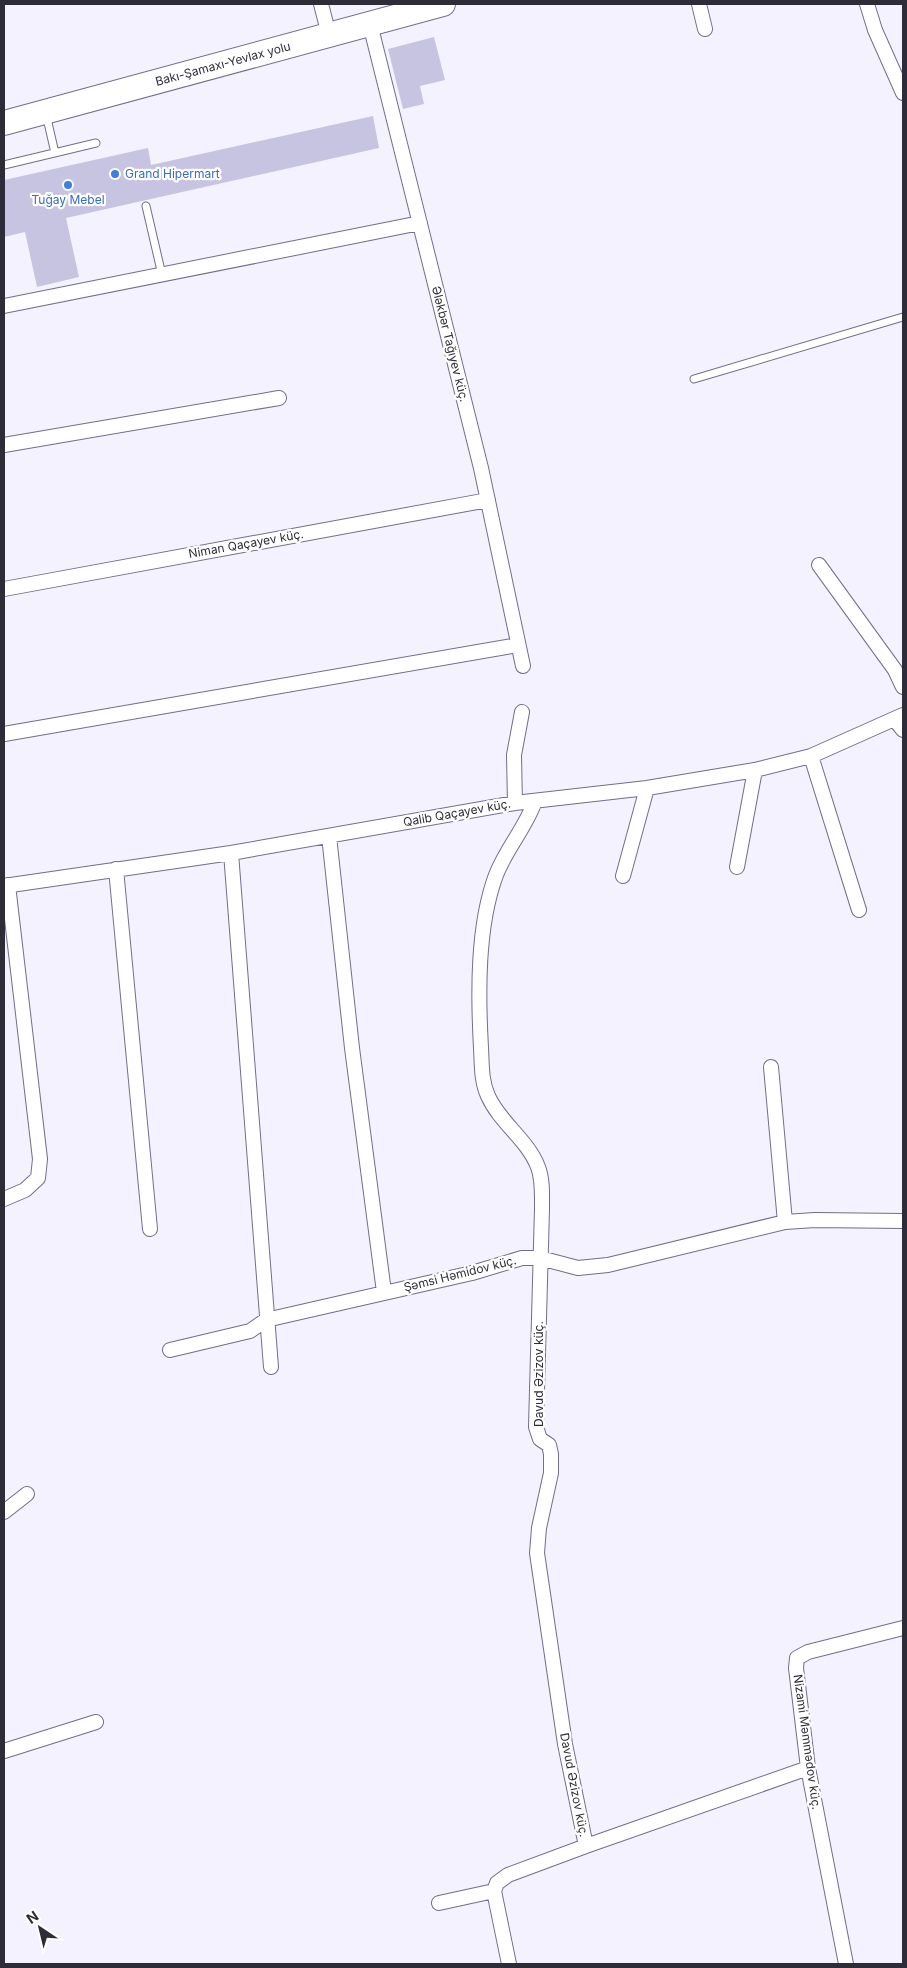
<svg xmlns="http://www.w3.org/2000/svg" width="907" height="1968" font-family="Inter,sans-serif">
	<rect width="100%" height="100%" fill="#f3f2fe"/>
	<path fill="#c7c4e2" d="M434 37 445 80 420 86 424 104 403 109 388 49Z
		M373 116 379 148 66 218 79 277 37 287 25 232 4 237V180L148 148 151 165Z"/>
	<g fill="none" stroke-linecap="round" stroke-linejoin="round">
		<defs>
			<path id="service" d="M46 114 55 153
				M4 165 96 143
				M146 206 162 275
				M694 379 903 317"/>
			<path id="minor" d="M321 4 329 35
				M699 4 705 29
				M867 4 875 30 903 93
				M370 24 481 468 523 666
				M4 306 420 223
				M4 445 279 398
				M819 565 895 670 903 687
				M4 589 488 500
				M895 720 903 730
				M4 734 518 645
				M811 756 859 910
				M515 803 514 755 522 712
				M329 836 352 1048 384 1292
				M231 853 271 1367
				M737 867 755 770
				M116 869 150 1229
				M623 876 647 788
				M4 886 231 853 515 803 647 788 755 770 811 756 903 715
				M771 1067 785 1222
				M4 1199 25 1190 38 1178 40 1159 8 885
				M170 1350 250 1331 266 1320 472 1273 522 1258H540L578 1268 608 1265 785 1222 815 1220 903 1221
				M4 1512 27 1494
				M4 1751 96 1722
				M586 1846 808 1768
				M439 1903 494 1891
				M509 1964 494 1891 497 1883 508 1875 586 1846 565 1744 537 1553 539 1528 551 1473V1454L549 1445 540 1439 536 1427 542 1209C542 1196 543 1180 538 1167 528 1140 500 1123 488 1096 481 1081 482 1064 481 1048 478 994 477 926 496 875 506 849 526 827 535 801
				M846 1964 808 1768 796 1668 797 1658 808 1652 903 1628"/>
			<path id="trunk" d="M4 123 443 4"/>
		</defs>
		<use href="#service" stroke="#716e89" stroke-width="9"/>
		<use href="#minor" stroke="#716e89" stroke-width="16"/>
		<use href="#trunk" stroke="#716e89" stroke-width="26"/>
		<use href="#service" stroke="#fff" stroke-width="7"/>
		<use href="#minor" stroke="#fff" stroke-width="14"/>
		<use href="#trunk" stroke="#fff" stroke-width="24"/>
	</g>
	<g fill="#3f7fe0" stroke="#fff" stroke-width="2">
		<circle cx="115" cy="174" r="5"/>
		<circle cx="68" cy="185" r="5"/>
	</g>
	<g text-anchor="middle" stroke-width="4.5" stroke-linejoin="round" paint-order="stroke">
		<g font-size="12" fill="#2e2c38" stroke="#fff">
			<text transform="translate(223 64) rotate(-15)" y="4">Bakı-Şamaxı-Yevlax yolu</text>
			<text transform="translate(450 344) rotate(76)" y="4">Ələkbər Tağıyev küç.</text>
			<text transform="translate(246 544) rotate(-10)" y="4">Niman Qaçayev küç.</text>
			<text transform="translate(457 813) rotate(-10)" y="4">Qalib Qaçayev küç.</text>
			<text transform="translate(460 1274) rotate(-14)" y="4">Şəmsi Həmidov küç.</text>
			<text transform="translate(539 1374) rotate(-90)" y="4">Davud Əzizov küç.</text>
			<text transform="translate(807 1742) rotate(82)" y="4">Nizami Məmmədov küç.</text>
			<text transform="translate(574 1785) rotate(79)" y="4">Davud Əzizov küç.</text>
		</g>
		<g font-size="12" fill="#366cbe" stroke="#fff" text-anchor="start">
			<text x="125" y="178">Grand Hipermart</text>
			<text x="68" y="204" text-anchor="middle">Tuğay Mebel</text>
		</g>
	</g>
	<rect width="907" height="1968" fill="none" stroke="#2e2c38" stroke-width="10"/>
	<g transform="translate(40 1928) rotate(325)" stroke="#ffffff" stroke-width="4" paint-order="stroke">
	<path d="M0-4L9 19L0 12L-9 19Z" fill="#2e2c38"/>
	<text y="-8" font-size="14" font-weight="bold" text-anchor="middle" fill="#2e2c38">N</text>
	</g>
</svg>
